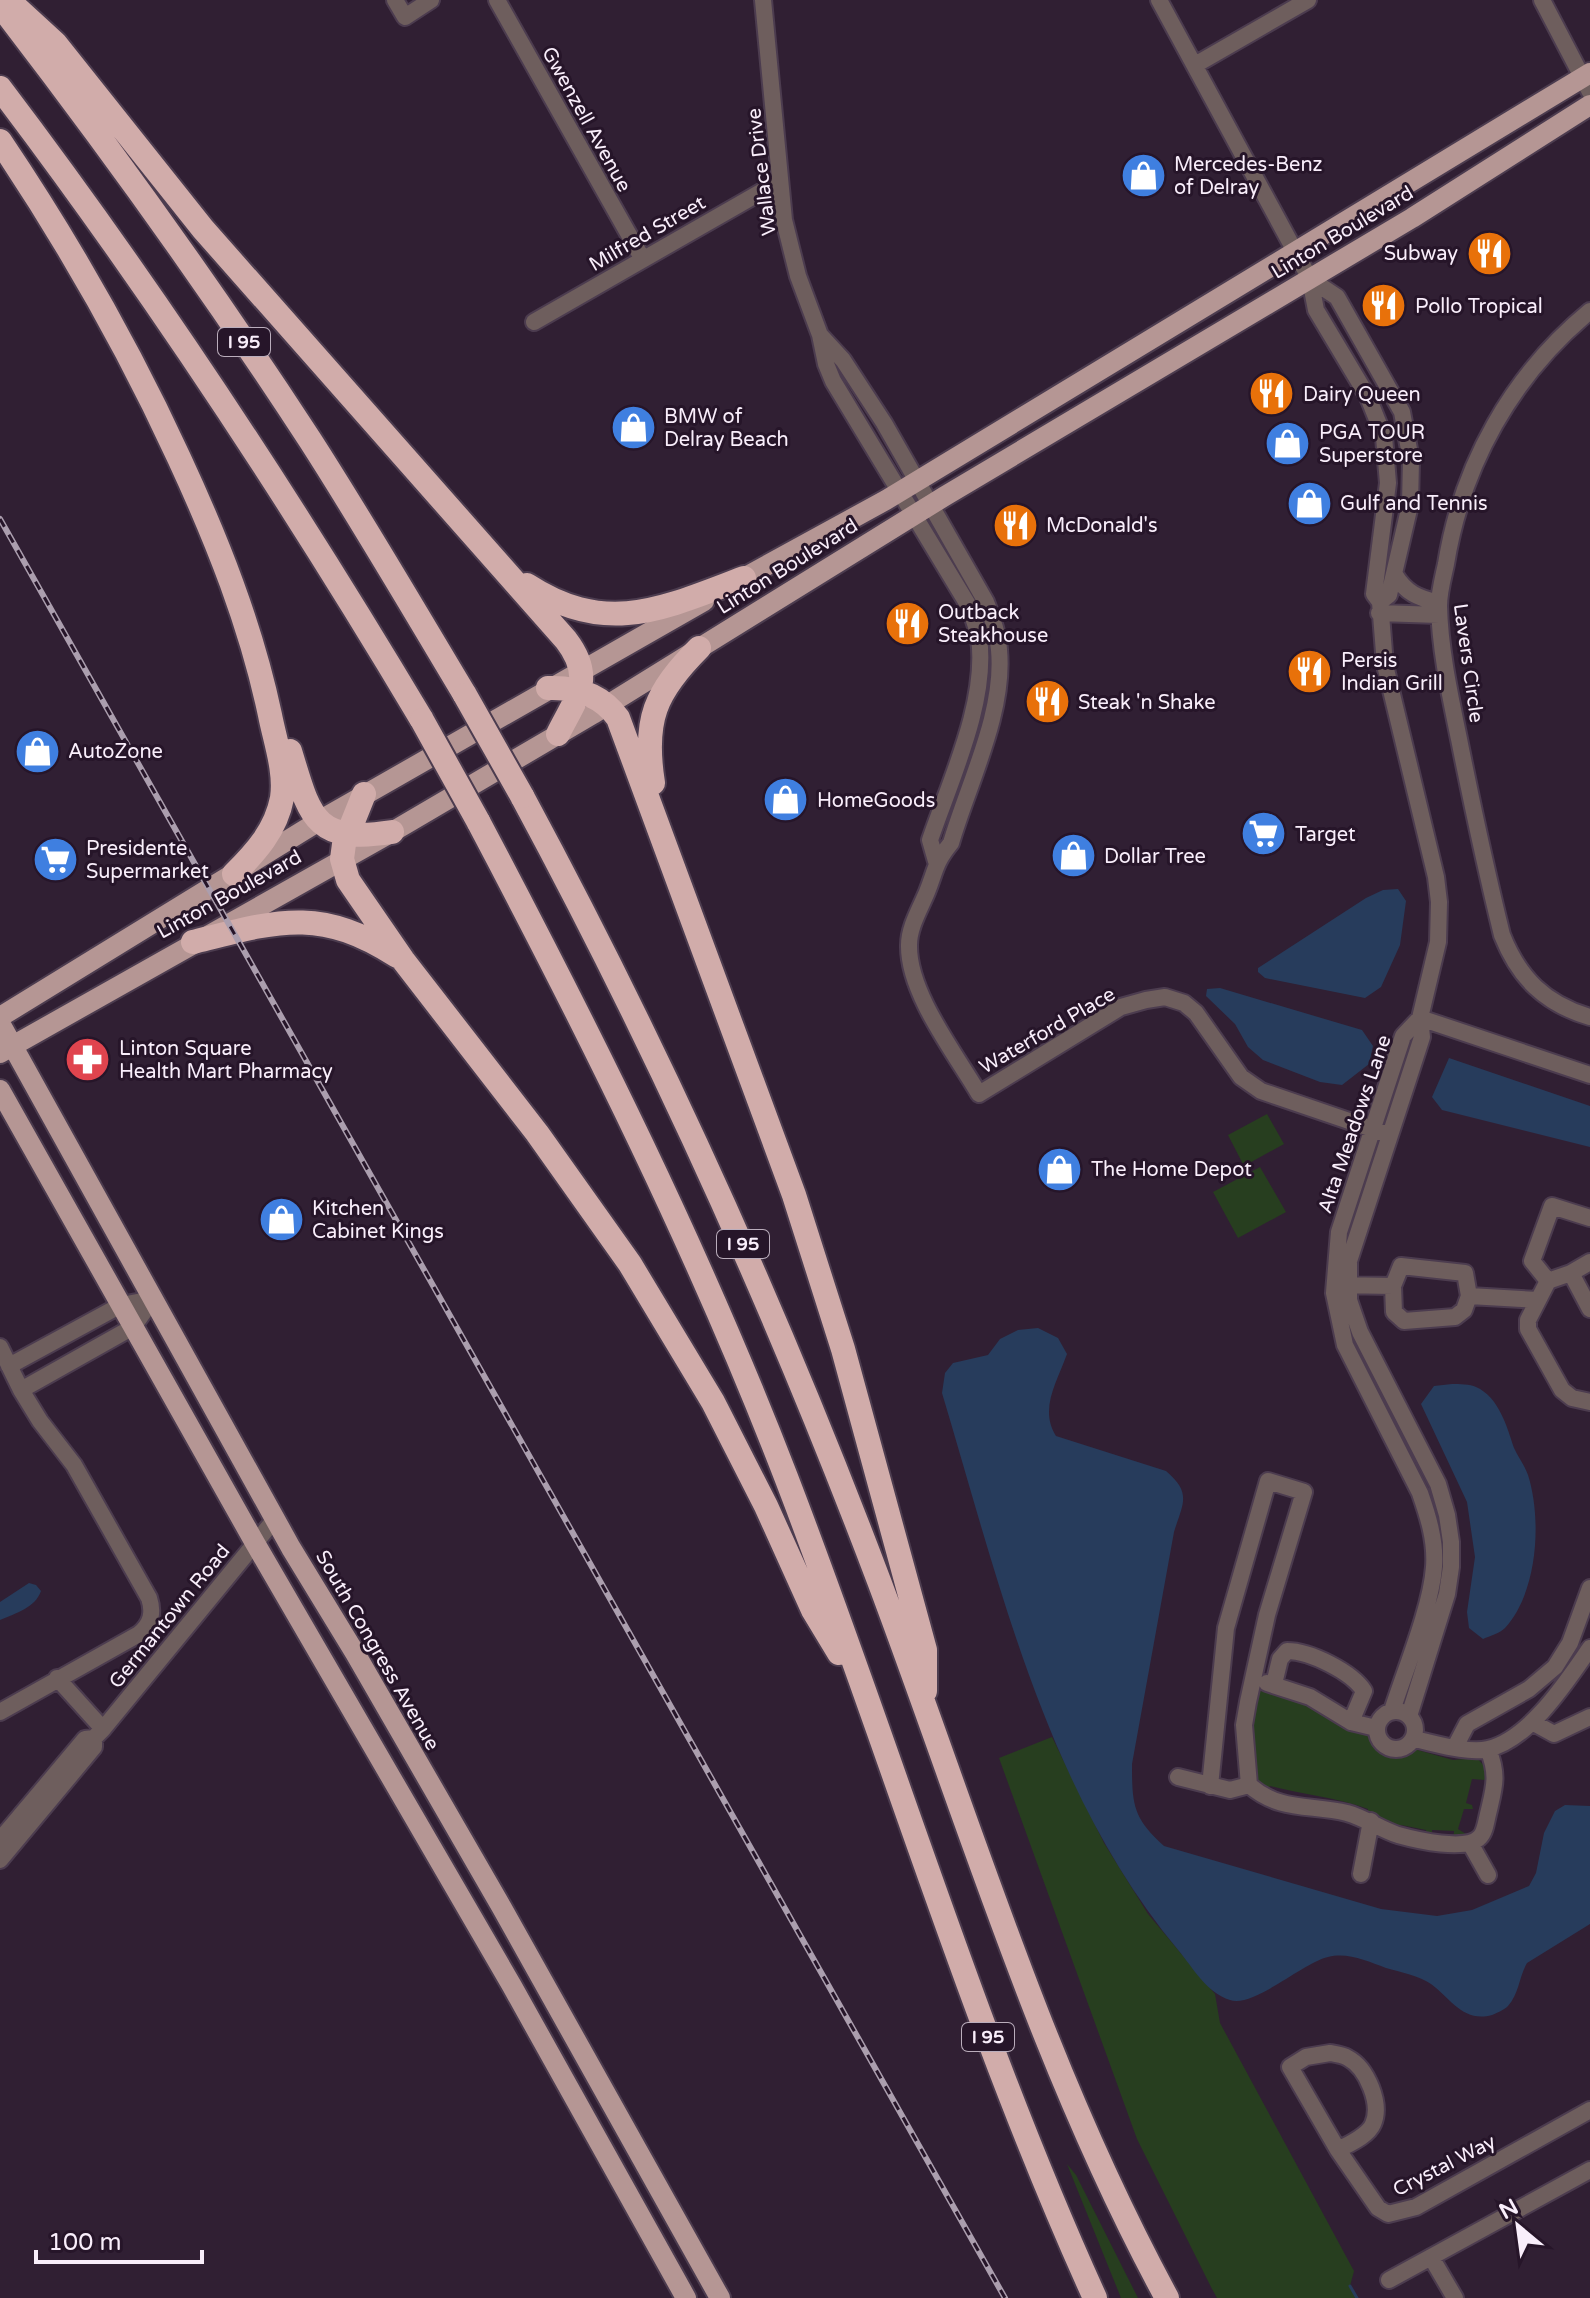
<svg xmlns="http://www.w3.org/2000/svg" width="1590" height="2298" font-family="'Varela Round',sans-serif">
	<rect width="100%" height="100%" fill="#301f33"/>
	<path fill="#273e1f" d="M1267 1114 1284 1144 1244 1166 1228 1135Z
		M1260 1167 1286 1212 1238 1238 1213 1192Z
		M1259 1691C1302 1693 1330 1724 1370 1735 1383 1753 1391 1764 1414 1749L1453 1760 1477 1758 1485 1767V1780L1472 1779 1466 1803 1472 1805 1473 1809H1464L1458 1829 1466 1834 1462 1839 1453 1841 1454 1831 1432 1830V1838H1426V1830L1401 1825 1397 1830 1367 1816 1368 1809C1340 1798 1301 1794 1270 1786L1268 1795C1236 1776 1251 1725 1254 1696Z
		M1052 1737 1104 1843 1148 1914 1215 1994 1220 2023 1354 2271 1350 2286 1357 2298H1217L1212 2289 1137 2139 999 1758Z
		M1067 2164 1076 2175 1138 2298H1121Z"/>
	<path fill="#273c5c" d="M1398 889 1406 901 1400 945 1381 987 1365 998 1265 978 1258 972V968L1366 898 1383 890Z
		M1220 988 1362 1030 1373 1046 1369 1064 1342 1085 1320 1082 1263 1060 1248 1047 1235 1024 1206 996 1207 989Z
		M1449 1058 1590 1106V1147L1442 1110 1432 1097Z
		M1038 1328 1058 1338 1067 1354C1057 1382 1039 1409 1056 1436L1166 1471C1192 1493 1183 1503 1174 1532L1132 1764C1132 1805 1133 1818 1164 1846L1381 1909 1437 1916 1472 1910 1529 1886 1536 1873 1544 1833 1555 1811 1565 1805 1590 1806V1924L1527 1963C1519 1977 1519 1994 1508 2006 1504 2010 1497 2013 1492 2015 1464 2023 1451 1999 1431 1984 1420 1976 1400 1972 1386 1968 1367 1961 1348 1952 1328 1957 1302 1963 1254 2008 1230 2000 1207 1993 1193 1968 1179 1951 1047 1793 1000 1586 942 1393L945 1373 953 1363 988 1355 1000 1339 1018 1330Z
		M1452 1384C1459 1384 1470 1384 1476 1387 1499 1397 1507 1427 1514 1448 1518 1457 1525 1466 1528 1475 1542 1519 1538 1592 1505 1628 1500 1633 1490 1636 1483 1639L1469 1628 1467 1612 1475 1557 1467 1502 1421 1404 1434 1386Z
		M29 1583 36 1585 41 1591C35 1608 16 1613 0 1620V1602Z"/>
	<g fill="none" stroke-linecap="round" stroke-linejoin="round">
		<path stroke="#273c5c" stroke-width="3" d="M1350 2286 1357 2298"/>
		<defs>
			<path id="minor" d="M395 0 405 17 431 0
				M497 0 642 258
				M763 0 784 220 798 276 820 335 826 364 833 381 970 608C973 618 977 628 979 638 988 701 950 781 930 840L936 861
				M1159 0 1310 279 1316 310 1368 397 1384 437 1388 483 1374 594 1380 602 1385 665 1436 877 1439 902 1438 942 1420 1018 1422 1037 1349 1261V1300L1360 1332 1438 1484 1447 1515 1451 1542V1567L1447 1594 1409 1716
				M1542 0 1590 92
				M1195 65 1308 0
				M1310 279 1337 297 1402 412 1411 460 1410 505 1389 595 1380 602
				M1590 311C1512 375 1462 465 1446 564 1443 578 1439 592 1439 606 1440 650 1450 695 1459 739 1472 804 1486 870 1502 935 1519 978 1545 1004 1590 1017
				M534 322 780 181
				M820 335 843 360 884 423 986 602C992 618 998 633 999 650 1005 713 968 784 951 843 934 864 936 870 927 892 920 909 909 927 909 945 908 993 955 1053 979 1094L1121 1007 1146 1000 1165 997 1184 1003 1196 1013 1241 1077 1261 1091 1390 1135
				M1395 575C1406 593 1418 598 1439 603
				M1379 613 1439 615
				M1420 1018 1590 1075
				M1590 1262 1571 1273 1548 1281 1528 1320V1329L1562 1390 1572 1398 1590 1402
				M1571 1273 1590 1309
				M1548 1281 1532 1261 1552 1206 1590 1218
				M1338 1285 1393 1286
				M1469 1296 1465 1273 1401 1266 1393 1286 1394 1312 1404 1321 1455 1317 1464 1310 1469 1296 1538 1300
				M0 1347 21 1390 40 1421 74 1465 149 1598C154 1613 151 1624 139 1634L0 1712
				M9 1366 121 1305 153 1299
				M21 1390 133 1327 153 1299
				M57 1678 103 1729
				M1267 1683 1310 1697 1351 1722 1376 1728
				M1274 1684 1280 1659 1287 1651C1310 1651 1352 1672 1364 1691L1351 1722
				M1377 1730a19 19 0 1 1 38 0a19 19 0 1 1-38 0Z
				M1392 1711C1405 1670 1431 1608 1434 1567 1436 1541 1428 1516 1420 1493L1345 1345 1334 1293 1339 1232 1403 1036 1420 1018
				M1532 1722 1554 1734 1590 1717
				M1414 1739C1434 1743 1468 1754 1488 1749 1530 1739 1567 1681 1590 1648
				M1455 1747 1467 1724 1529 1689 1555 1667 1570 1643 1590 1588
				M1178 1777 1230 1790 1249 1785
				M1210 1786 1226 1628 1268 1481 1304 1492 1267 1615 1248 1702 1244 1725 1249 1785C1280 1812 1310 1804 1347 1813 1365 1818 1380 1829 1398 1835 1416 1840 1467 1852 1480 1837 1485 1832 1486 1822 1488 1814 1494 1788 1499 1776 1488 1749
				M0 1840 85 1739 94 1738 103 1729 275 1519
				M1470 1843 1488 1875
				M0 1860 94 1747V1738
				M1361 1874 1371 1821
				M1330 2053C1336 2054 1343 2055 1348 2058 1367 2068 1382 2104 1373 2124 1368 2136 1349 2144 1338 2150L1290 2067 1306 2057Z
				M1338 2150 1378 2208 1388 2214 1416 2207 1590 2110
				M1431 2257 1455 2298
				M1389 2280 1590 2170"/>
			<path id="major" d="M731 585 886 500 1590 73
				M0 1017 319 821 704 601
				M0 1023 291 1548 355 1653 502 1908 720 2298
				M0 1053 392 832 593 714 945 496 1412 218 1590 105
				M0 1090 255 1543 512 1986 686 2298"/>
			<path id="highway" d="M8 0 55 43 203 229 566 640C595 678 577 696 558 734
				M7 14C113 152 215 294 310 440 364 524 414 610 465 695
				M0 88C154 291 292 502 422 720
				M0 141C68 242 128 347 179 458 217 540 251 625 270 715 275 741 286 771 282 798 276 830 256 852 234 874
				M527 585C607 637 664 608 744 578
				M548 688C576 687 601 694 618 718L794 1195 843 1349 925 1650V1691
				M290 751C310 816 313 844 392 832
				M653 783C643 720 655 692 699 648
				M364 794 344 844 342 859 348 880 403 960 537 1133 630 1264 713 1402 766 1506 813 1610 839 1653
				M522 796C659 1050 777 1311 879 1581 970 1823 1043 2070 1167 2298
				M478 821C591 1035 699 1251 786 1477 891 1750 974 2032 1095 2298
				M193 942C277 921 319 906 397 956"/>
		</defs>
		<use href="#minor" stroke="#4c3c4f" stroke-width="20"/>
		<use href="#major" stroke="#4c3c4f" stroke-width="24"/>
		<use href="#highway" stroke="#4c3c4f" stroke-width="28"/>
		<use href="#minor" stroke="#6e5e5d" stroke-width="16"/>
		<use href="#major" stroke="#b59694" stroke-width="20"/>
		<use href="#highway" stroke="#d1acaa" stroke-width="24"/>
		<defs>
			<path id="rail" d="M0 519 1005 2298"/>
		</defs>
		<use href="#rail" stroke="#ab9eae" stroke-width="6"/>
		<use href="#rail" stroke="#261529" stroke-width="3" stroke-dasharray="9" stroke-linecap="butt"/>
		<defs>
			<path id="highway-bridge" d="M465 695 522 796
				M422 720 478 821"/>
		</defs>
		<use href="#highway-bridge" stroke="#4c3c4f" stroke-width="28" stroke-linecap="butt"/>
		<use href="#highway-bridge" stroke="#d1acaa" stroke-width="24"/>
	</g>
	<defs>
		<symbol id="shop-disc" viewBox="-11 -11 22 22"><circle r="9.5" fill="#3f7fe0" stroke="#261529"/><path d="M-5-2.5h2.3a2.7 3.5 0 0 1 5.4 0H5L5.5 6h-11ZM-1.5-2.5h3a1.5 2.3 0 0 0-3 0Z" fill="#fff"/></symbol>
		<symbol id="restaurant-disc" viewBox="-11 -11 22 22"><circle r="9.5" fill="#e8710a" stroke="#261529"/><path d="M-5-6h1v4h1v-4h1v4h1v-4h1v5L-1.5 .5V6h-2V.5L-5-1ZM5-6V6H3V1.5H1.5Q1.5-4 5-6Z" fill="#fff"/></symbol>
		<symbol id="supermarket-disc" viewBox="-11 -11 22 22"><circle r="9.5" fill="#3f7fe0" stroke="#261529"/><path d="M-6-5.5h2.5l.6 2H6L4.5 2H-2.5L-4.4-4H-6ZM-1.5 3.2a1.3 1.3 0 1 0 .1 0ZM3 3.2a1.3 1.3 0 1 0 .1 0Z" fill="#fff"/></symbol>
		<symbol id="pharmacy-disc" viewBox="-11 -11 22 22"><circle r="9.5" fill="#e0444e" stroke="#261529"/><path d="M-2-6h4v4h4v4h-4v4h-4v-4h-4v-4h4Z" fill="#fff"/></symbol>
	</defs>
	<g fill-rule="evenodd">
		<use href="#shop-disc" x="1118" y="150" width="51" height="51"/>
		<use href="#restaurant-disc" x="1464" y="228" width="51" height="51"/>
		<use href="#restaurant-disc" x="1358" y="280" width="51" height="51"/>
		<use href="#restaurant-disc" x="1246" y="368" width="51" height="51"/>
		<use href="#shop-disc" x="608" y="402" width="51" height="51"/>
		<use href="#shop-disc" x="1262" y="418" width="51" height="51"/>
		<use href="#shop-disc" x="1284" y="478" width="51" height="51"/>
		<use href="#restaurant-disc" x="990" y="500" width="51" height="51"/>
		<use href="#restaurant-disc" x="882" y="598" width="51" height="51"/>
		<use href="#restaurant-disc" x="1284" y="646" width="51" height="51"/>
		<use href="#restaurant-disc" x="1022" y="676" width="51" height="51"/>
		<use href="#shop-disc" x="12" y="726" width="51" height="51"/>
		<use href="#shop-disc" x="760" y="774" width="51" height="51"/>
		<use href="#supermarket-disc" x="1238" y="808" width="51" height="51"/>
		<use href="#shop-disc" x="1048" y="830" width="51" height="51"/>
		<use href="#supermarket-disc" x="30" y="834" width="51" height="51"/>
		<use href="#pharmacy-disc" x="62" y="1034" width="51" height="51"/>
		<use href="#shop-disc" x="1034" y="1144" width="51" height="51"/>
		<use href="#shop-disc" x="256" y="1194" width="51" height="51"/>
	</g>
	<g text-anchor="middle" stroke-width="6" stroke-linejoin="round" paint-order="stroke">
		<g fill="#261529" stroke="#baadbc" stroke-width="2">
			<rect x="218" y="328" width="52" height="28" rx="6"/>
			<rect x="717" y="1230" width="52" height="28" rx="6"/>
			<rect x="962" y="2023" width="52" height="28" rx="6"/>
		</g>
		<g font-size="18" font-weight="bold" fill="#f9eefb">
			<text x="244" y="348">I 95</text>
			<text x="743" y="1250">I 95</text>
			<text x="988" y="2043">I 95</text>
		</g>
		<g font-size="20" fill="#f9eefb" stroke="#261529">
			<text transform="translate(587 119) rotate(61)" y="7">Gwenzell Avenue</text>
			<text transform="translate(761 172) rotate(-97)" y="7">Wallace Drive</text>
			<text transform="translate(1342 232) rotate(-31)" y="7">Linton Boulevard</text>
			<text transform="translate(647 233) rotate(-30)" y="7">Milfred Street</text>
			<text transform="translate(787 566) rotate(-32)" y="7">Linton Boulevard</text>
			<text transform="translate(1469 663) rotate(82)" y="7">Lavers Circle</text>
			<text transform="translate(229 894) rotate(-29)" y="7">Linton Boulevard</text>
			<text transform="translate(1047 1030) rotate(-30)" y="7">Waterford Place</text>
			<text transform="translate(1354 1124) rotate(-71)" y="7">Alta Meadows Lane</text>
			<text transform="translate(169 1616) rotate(-51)" y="7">Germantown Road</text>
			<text transform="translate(378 1650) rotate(60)" y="7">South Congress Avenue</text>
			<text transform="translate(1444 2165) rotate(-27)" y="7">Crystal Way</text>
		</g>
		<g font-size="20" fill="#f9eefb" stroke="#261529" text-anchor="start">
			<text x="1174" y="171">Mercedes-Benz<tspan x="1174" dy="23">of Delray</tspan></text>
			<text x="1458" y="260" text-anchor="end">Subway</text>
			<text x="1415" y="313">Pollo Tropical</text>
			<text x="1303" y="401">Dairy Queen</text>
			<text x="664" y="423">BMW of<tspan x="664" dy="23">Delray Beach</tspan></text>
			<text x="1319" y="439">PGA TOUR<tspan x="1319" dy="23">Superstore</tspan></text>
			<text x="1340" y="510">Gulf and Tennis</text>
			<text x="1046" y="532">McDonald's</text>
			<text x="938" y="619">Outback<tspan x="938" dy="23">Steakhouse</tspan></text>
			<text x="1341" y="667">Persis<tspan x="1341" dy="23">Indian Grill</tspan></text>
			<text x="1078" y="709">Steak 'n Shake</text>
			<text x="68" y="758">AutoZone</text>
			<text x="817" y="807">HomeGoods</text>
			<text x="1295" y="841">Target</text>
			<text x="86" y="855">Presidente<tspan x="86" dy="23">Supermarket</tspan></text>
			<text x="1104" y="863">Dollar Tree</text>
			<text x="119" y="1055">Linton Square<tspan x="119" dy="23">Health Mart Pharmacy</tspan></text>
			<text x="1091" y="1176">The Home Depot</text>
			<text x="312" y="1215">Kitchen<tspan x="312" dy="23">Cabinet Kings</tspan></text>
		</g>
	</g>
	<g transform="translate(1518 2226) rotate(331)" stroke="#261529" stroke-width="6" paint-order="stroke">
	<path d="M0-6L14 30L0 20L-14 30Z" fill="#f9eefb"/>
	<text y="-12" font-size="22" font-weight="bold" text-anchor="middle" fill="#f9eefb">N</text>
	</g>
	<path d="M36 2250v12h166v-12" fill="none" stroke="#f9eefb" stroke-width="4"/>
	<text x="48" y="2250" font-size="24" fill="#f9eefb" stroke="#261529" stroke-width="6" paint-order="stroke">100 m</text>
</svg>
